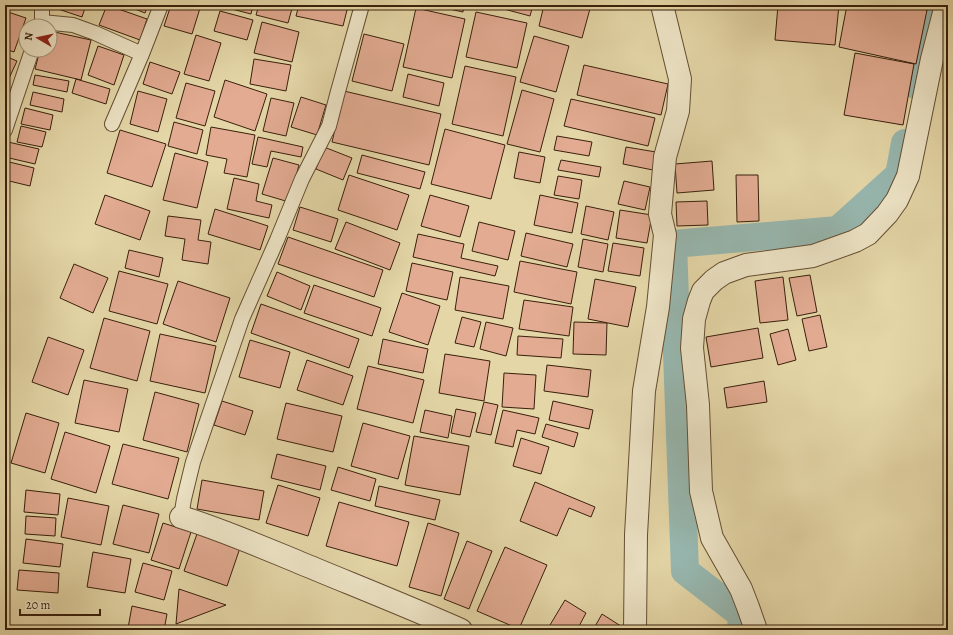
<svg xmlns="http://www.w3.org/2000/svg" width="953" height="635" font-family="Alegreya,serif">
	<rect width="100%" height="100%" fill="#e4d6a7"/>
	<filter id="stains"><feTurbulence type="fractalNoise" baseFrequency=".005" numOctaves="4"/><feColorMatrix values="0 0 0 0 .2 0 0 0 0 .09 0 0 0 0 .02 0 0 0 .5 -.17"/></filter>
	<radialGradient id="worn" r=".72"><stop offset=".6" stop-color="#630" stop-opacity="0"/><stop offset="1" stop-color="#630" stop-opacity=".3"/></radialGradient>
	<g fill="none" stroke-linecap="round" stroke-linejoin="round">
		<path stroke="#97b7af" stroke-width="28" d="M916 85 932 5
			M741 630 742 615 685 571 673 244 838 230 899 175 905 143"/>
	</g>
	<path fill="#e2ab92" stroke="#39200b" d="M53 5H86L82 17 52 7Z
		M107 5 147 19 140 40 99 25Z
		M125 5H148L145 13Z
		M171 5H201L192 34 164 26Z
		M221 5H253L251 14 220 6Z
		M259 5H293L288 23 256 15Z
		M299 5H343L348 6 343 26 296 16Z
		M431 5H464L463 12Z
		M489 5H533L530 16Z
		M544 5H591L582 38 539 26Z
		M778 5H839L835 45 775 40Z
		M847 5H904L927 10 916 64 839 47Z
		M416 8 465 19 452 78 403 67Z
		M5 11 26 18 14 52 5 49Z
		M220 11 253 20 247 40 214 31Z
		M476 12 527 23 517 68 466 57Z
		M262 22 299 32 292 62 254 53Z
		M50 31 91 40 81 80 35 69 40 50H50Z
		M364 34 404 44 392 91 352 81Z
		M196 35 221 43 209 81 184 74Z
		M534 36 569 46 556 92 520 82Z
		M98 46 124 55 114 85 88 75Z
		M855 53 914 64 903 125 844 115Z
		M5 56 17 61 5 87Z
		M254 59 291 65 286 91 250 84Z
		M150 62 180 72 172 94 143 84Z
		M584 65 668 84 661 115 577 95Z
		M465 66 516 77 503 136 452 124Z
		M408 74 444 83 439 106 403 97Z
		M35 75 69 81 67 92 33 85Z
		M76 79 110 89 106 104 72 93Z
		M225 80 267 94 255 131 214 117Z
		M186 83 215 91 205 126 176 118Z
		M522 90 554 99 540 152 507 144Z
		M138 91 167 99 158 132 130 124Z
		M344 91 441 114 429 165 332 142Z
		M33 92 64 99 62 112 30 105Z
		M301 97 326 105 317 135 291 127Z
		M271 98 294 103 286 136 263 131Z
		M571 99 655 118 648 146 564 126Z
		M25 108 53 115 50 130 21 124Z
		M174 122 203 130 197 154 168 146Z
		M21 126 46 132 42 147 17 142Z
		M211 127 255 135 247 177 224 173 227 159 206 155Z
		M445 129 505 145 491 199 431 184Z
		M120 130 166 144 152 187 107 173Z
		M557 136 592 142 589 156 554 150Z
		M258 137 303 147 301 157 271 151 267 167 252 164Z
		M8 142 39 149 35 164 5 157Z
		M324 147 352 158 343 180 316 169Z
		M626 147 656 152 653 170 623 164Z
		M519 152 545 157 540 183 514 178Z
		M175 153 208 162 197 208 163 200Z
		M362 155 425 172 420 189 357 173Z
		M273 158 299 165 289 202 262 194Z
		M561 160 601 167 599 177 558 170Z
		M5 161 34 168 30 186 5 180Z
		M712 161 714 190 677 193 675 164Z
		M349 175 409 195 397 230 338 210Z
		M736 175H758L759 221 737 222Z
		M558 176 582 180 579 199 554 195Z
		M234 178 259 184 256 201 272 205 269 218 227 209Z
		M624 181 650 187 645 210 618 204Z
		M105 195 150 211 140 240 95 224Z
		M430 195 469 206 460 237 421 226Z
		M540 195 578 203 572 233 534 225Z
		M707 201 708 225 677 226 676 202Z
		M586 206 614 212 608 240 581 234Z
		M300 207 338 219 331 242 293 230Z
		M215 209 268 226 260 250 208 234Z
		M620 210 652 215 647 243 616 238Z
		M168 216 201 220 198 240 211 242 208 264 182 260 185 239 165 236Z
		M346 222 400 243 390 270 335 249Z
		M479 222 515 231 508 260 472 251Z
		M526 233 573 244 567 267 521 256Z
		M418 234 464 244 461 258 498 266 495 276 413 257Z
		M288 237 383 270 374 297 278 264Z
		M583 239 608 244 603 272 578 267Z
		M613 243 644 248 640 276 608 271Z
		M129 250 163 258 159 277 125 268Z
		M520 261 577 272 571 304 514 292Z
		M412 263 453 272 447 300 406 291Z
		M74 264 108 278 93 313 60 298Z
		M119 271 168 284 157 324 109 311Z
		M277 272 310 286 301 310 267 296Z
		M810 275 817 312 797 316 789 278Z
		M460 277 509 286 503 319 455 310Z
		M783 277 788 320 760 323 755 281Z
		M595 279 636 287 628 327 588 319Z
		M178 281 230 298 216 342 163 324Z
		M314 285 381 308 372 336 304 313Z
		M402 293 440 306 428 345 389 332Z
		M524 300 573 307 569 336 519 329Z
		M261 304 359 339 349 368 251 333Z
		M820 315 827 347 809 351 802 319Z
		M462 317 481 322 474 347 455 343Z
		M104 318 150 331 137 381 90 368Z
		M486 322 513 328 506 356 480 349Z
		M574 322 607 323 606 355 573 354Z
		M758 328 763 358 711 367 706 337Z
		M788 329 796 360 778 365 770 334Z
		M160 334 216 346 205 393 150 381Z
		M518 336 563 339 561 358 517 355Z
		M48 337 84 350 68 395 32 382Z
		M383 339 428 349 423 373 378 364Z
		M250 340 290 352 280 388 239 377Z
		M445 354 490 361 484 401 439 393Z
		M307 360 353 376 343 405 297 390Z
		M547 365 591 370 588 397 544 391Z
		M368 366 424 380 413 423 357 409Z
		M504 373 536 375 534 409 502 407Z
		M84 380 128 389 119 432 75 423Z
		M764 381 767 402 727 408 724 388Z
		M155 392 199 404 187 452 143 440Z
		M222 401 253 411 245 435 214 425Z
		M553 401 593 410 589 429 549 420Z
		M484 402 498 405 491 435 476 432Z
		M286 403 342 416 333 452 277 439Z
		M456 409 476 413 470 437 451 433Z
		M425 410 452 416 448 438 420 432Z
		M503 410 539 418 535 434 517 430 513 447 495 443Z
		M26 413 59 423 45 473 11 463Z
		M363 423 410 436 398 479 351 466Z
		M546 424 578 433 574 447 542 437Z
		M65 432 110 446 96 493 51 479Z
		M414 436 469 446 460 495 405 485Z
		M521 438 549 447 541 474 513 466Z
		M123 444 179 458 168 499 112 484Z
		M277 454 326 466 320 490 271 478Z
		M338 467 376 479 370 501 331 490Z
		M202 480 264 491 259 520 197 509Z
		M535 482 595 507 591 517 569 508 557 536 520 521Z
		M278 485 320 498 308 536 266 523Z
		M379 486 440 500 435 520 375 506Z
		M26 490 60 494 58 515 24 512Z
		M68 498 109 506 101 545 61 537Z
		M339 502 409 522 397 566 326 546Z
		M123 505 159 514 149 553 113 544Z
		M26 516 56 518 55 536 25 534Z
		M163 523 191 532 179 569 151 560Z
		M428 523 459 533 441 596 409 587Z
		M198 531 241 545 227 586 184 571Z
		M26 539 63 544 60 567 23 563Z
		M467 541 492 551 469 609 444 599Z
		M505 547 547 565 519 629 477 611Z
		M93 552 131 559 125 593 87 587Z
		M143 563 172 571 164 600 135 592Z
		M19 570 59 573 58 593 17 590Z
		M179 589 226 605 176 624Z
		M565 600 586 613 577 630H547Z
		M132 606 167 614 164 630H141L128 628Z
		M602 614 627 630H593Z"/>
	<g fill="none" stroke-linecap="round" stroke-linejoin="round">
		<defs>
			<path id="lane" d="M42 22 73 25 95 33 142 54
				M41 26 42 22V5
				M112 124 142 54 161 5
				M5 130 32 50
				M181 517 184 499 193 462 242 319 277 240 302 179 329 126 337 95 362 5"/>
			<path id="street" d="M181 517C223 530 262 547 303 564 356 586 409 607 461 630
				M635 630 636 535 644 391 658 307 665 235 660 214 665 157 678 111 680 79 662 5
				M756 630 748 607 741 589 712 538 701 491 698 405 692 348 694 319 699 301 703 291 714 280 724 273 746 265 813 256 855 241 868 234 887 214 897 200 908 176 932 59 946 5"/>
		</defs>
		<use href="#lane" stroke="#644e32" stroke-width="16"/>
		<use href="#street" stroke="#644e32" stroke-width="24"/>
		<use href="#lane" stroke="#ede4c6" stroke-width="14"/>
		<use href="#street" stroke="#ede4c6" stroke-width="22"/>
	</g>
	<rect width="953" height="635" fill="none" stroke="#e4d6a7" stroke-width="20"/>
	<rect x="6" y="6" width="941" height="623" fill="none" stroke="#39200b" stroke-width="2"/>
	<rect x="10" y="10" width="933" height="615" fill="none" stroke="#39200b"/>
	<g transform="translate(38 38) rotate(279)"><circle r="19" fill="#ede4c6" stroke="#a5967b"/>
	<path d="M0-3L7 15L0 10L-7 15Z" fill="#8f2418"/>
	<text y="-6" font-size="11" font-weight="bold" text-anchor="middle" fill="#39200b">N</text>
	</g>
	<path d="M20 609v6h80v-6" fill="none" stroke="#39200b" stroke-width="2"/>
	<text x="26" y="609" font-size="12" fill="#39200b" stroke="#ede4c6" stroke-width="3" paint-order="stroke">20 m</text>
	<rect width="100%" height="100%" filter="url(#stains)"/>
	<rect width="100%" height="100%" fill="url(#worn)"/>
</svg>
